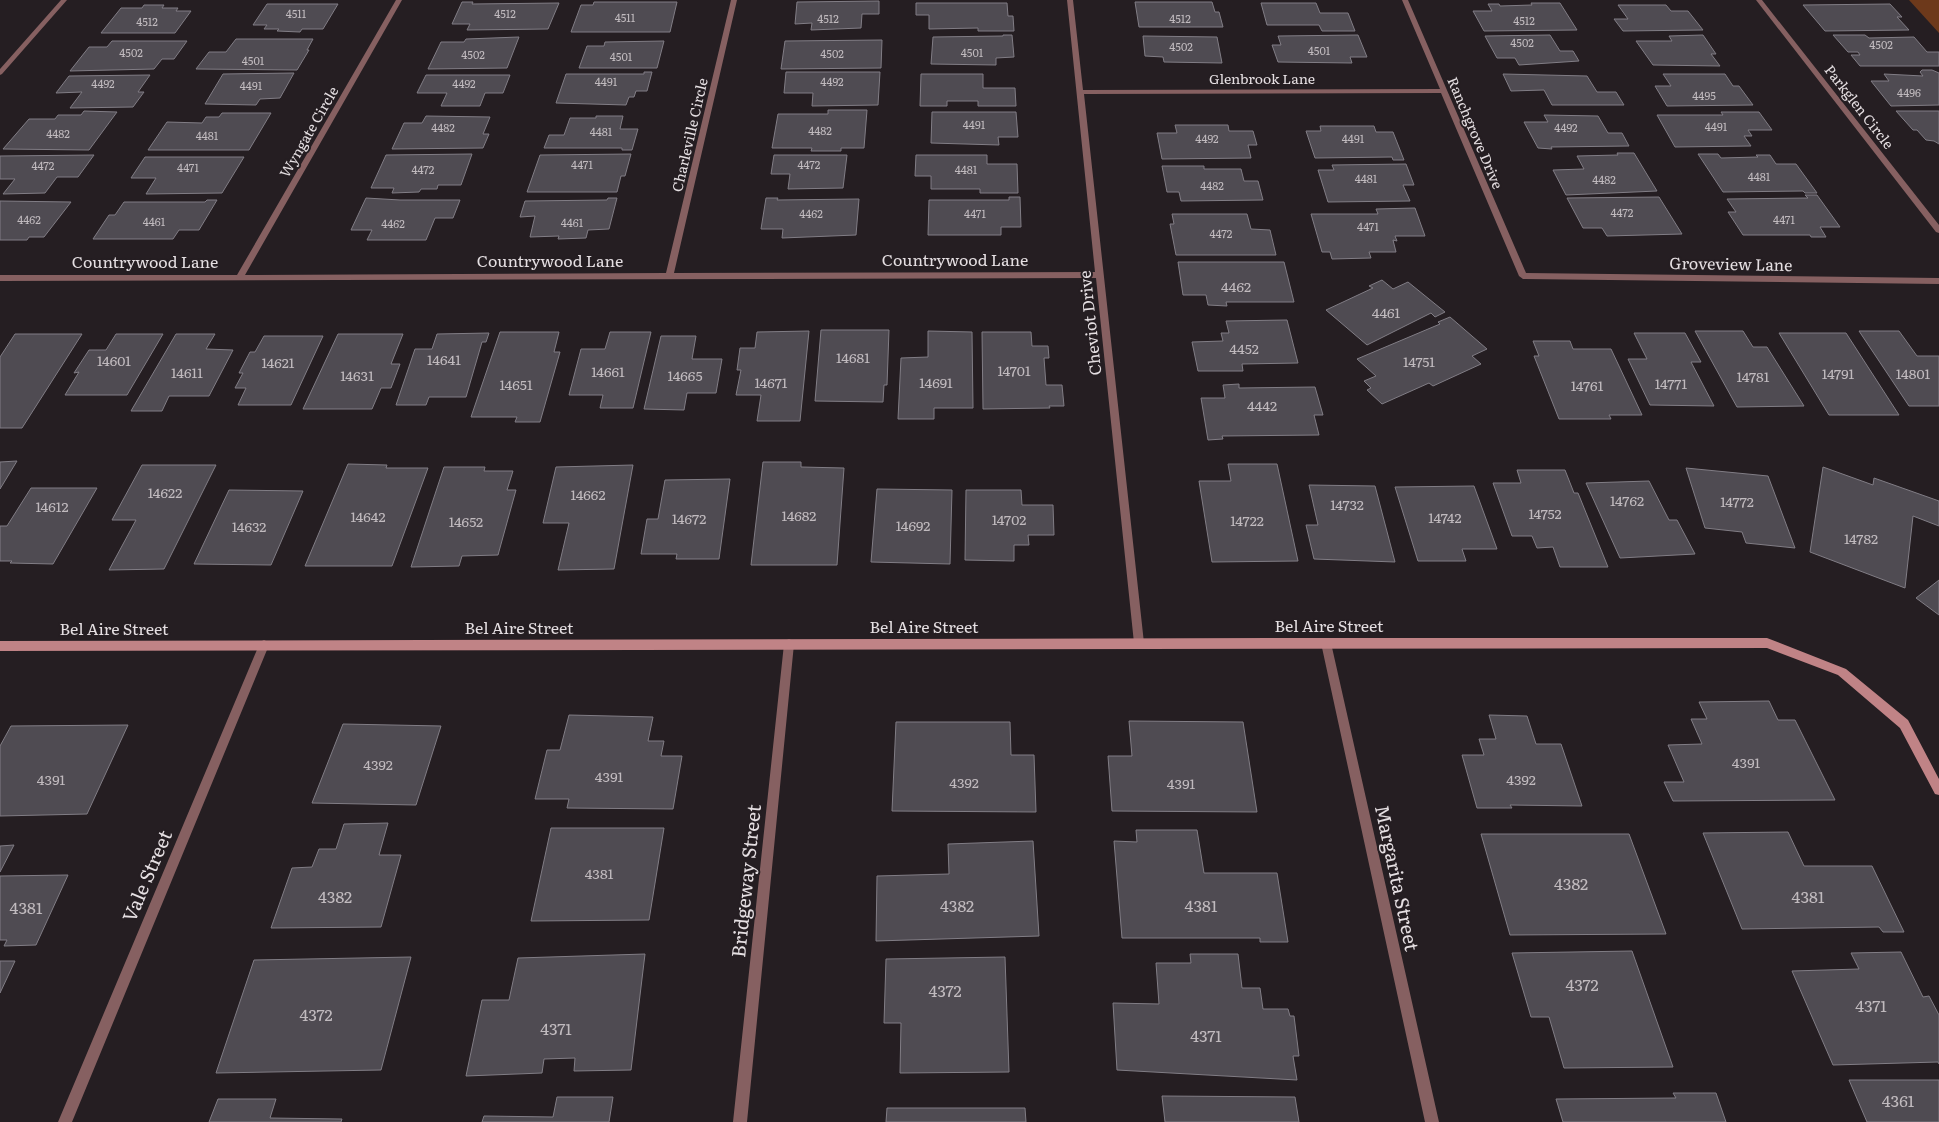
<svg xmlns="http://www.w3.org/2000/svg" width="1939" height="1122" font-family="Literata,serif">
	<rect width="100%" height="100%" fill="#251e22"/>
	<path fill="#6d391b" d="M1909 0H1939V33Z"/>
	<path fill="#4f4b52" stroke="#817d85" d="M879 1V14H862L861 28 811 30 812 23 795 24 797 2Z
		M462 2H473L472 4 559 3 548 29 467 30 470 24H452Z
		M594 2H677L670 32H571L581 5H593Z
		M1135 2H1212L1215 12H1219L1223 27H1139Z
		M916 3H1007L1008 16H1013L1014 31H978V28L929 29V15H916Z
		M1261 3H1316L1320 13H1348L1355 31H1322L1319 25H1267Z
		M1531 3H1560L1577 30 1484 31 1473 11H1492L1488 4H1499L1500 6 1532 5Z
		M267 4H338L323 29H302L300 32 277 31 279 29H264L267 25H253Z
		M1890 4 1902 17H1897L1909 30 1825 31 1803 5Z
		M144 5H164L162 8H178L176 11H191L175 33H101L121 8H142Z
		M1618 5H1666L1671 11H1688L1703 30 1623 31 1614 19H1628Z
		M1003 35H1012L1014 57 996 58V65L931 64 933 37 1003 36Z
		M1358 35 1367 57H1350L1352 63 1278 62 1272 45H1281L1278 36Z
		M1550 35 1560 51H1573L1579 61 1519 65 1515 58H1497L1485 36Z
		M1703 35 1716 54H1711L1720 66 1653 65 1636 41H1672L1669 36Z
		M1833 35H1865L1869 38 1914 37 1927 52H1939V66H1860L1851 55H1860L1858 52H1848Z
		M1143 36 1217 37 1222 63 1164 62 1163 57 1145 56Z
		M519 37 507 68 428 69 441 42H464L466 39Z
		M236 39H313L307 50H309L297 70 196 69 209 52H226Z
		M882 40 881 68 781 69 785 41Z
		M112 41H187L174 59H162L154 69 70 71 89 47H107Z
		M664 41 657 68H579L587 46H604L605 42Z
		M1922 70H1932L1939 73V105L1891 106 1871 81H1889L1884 74 1923 76 1920 72Z
		M644 72H652L647 91H636L634 97H629L626 105 556 103 566 74H644Z
		M786 72H880L878 105 812 106 813 93H784Z
		M294 73 280 98 260 99 256 105 205 104 223 74Z
		M921 74H983V88H1015L1016 106H978V101H947V106H920Z
		M1503 74 1587 76 1597 92H1616L1624 105H1552L1544 90 1511 91Z
		M1663 74H1725L1733 86H1739L1753 105 1667 106 1655 86H1671Z
		M150 75 138 92H144L133 107 70 108 82 92 56 93 69 76Z
		M426 75H510L503 93H485L480 106H441L447 93H417Z
		M828 110H867L864 148H841V151H811L812 148H772L778 114H828Z
		M84 111 117 112 89 150 3 149 29 119H55L58 115H81Z
		M1896 111H1939V144L1934 141 1926 140 1917 130H1913Z
		M932 112H1016L1018 137H998L999 145 931 143Z
		M1721 112H1759L1772 130H1748L1752 136H1744L1751 146 1675 147 1657 115H1723Z
		M222 113H271L249 150H148L167 122 202 123 206 117H219Z
		M1544 115 1598 116 1608 133H1622L1629 146 1551 147 1552 149 1538 148 1524 122H1548Z
		M426 116 490 117 483 134H489L483 148 392 149 404 123H422Z
		M596 116H623L620 129H638L632 150H622V148H544L549 135H564L570 118H596Z
		M1175 125H1228L1229 131H1253L1257 145H1248L1251 158 1162 159 1157 133H1177Z
		M1320 126H1374L1376 132H1393L1404 160H1393L1392 157 1315 158 1306 131H1321Z
		M1617 153H1634L1657 191 1566 195 1553 170 1584 169 1577 156 1618 155Z
		M472 154 461 185H438L437 189H421L419 192 392 193 394 188H371L386 155Z
		M631 154 625 176H621L617 192H527L540 155Z
		M1698 154H1718L1721 158 1758 157 1756 155H1770L1776 164H1796L1817 193H1805L1803 191 1723 192Z
		M94 155 78 177H57L45 193 3 194 15 179H0V156Z
		M774 155H847L843 188 788 189 790 174H771Z
		M916 155H987V164H1017L1018 193H980V189H931V176H915Z
		M145 157H244L222 193 146 194 156 178H131Z
		M1406 164 1414 185H1403L1410 201 1328 202 1318 170H1334L1332 165Z
		M1162 166H1204V169H1241L1244 181H1258L1263 200 1181 201 1179 192H1167Z
		M1805 195H1817L1840 227H1820L1826 237H1811L1810 235H1743L1728 212H1736L1727 199 1808 198Z
		M1009 197H1020L1021 227H1001V235H928L929 200H1009Z
		M1659 197 1682 234 1607 236 1602 228H1583L1567 198Z
		M366 198 400 200H460L453 218H435L426 240H367L372 230H351Z
		M608 198H617L609 229 588 230 586 238 558 239 559 236 530 237 535 216 520 217 525 201 607 200Z
		M766 198H778L777 200 859 199 856 235 782 238 783 229H761Z
		M207 200H217L199 230H179L173 239H93L109 215H115L124 202H205Z
		M0 201 71 202 44 237H29L27 240H0Z
		M1415 208 1425 236H1395L1397 241 1393 240 1396 252H1369L1371 258 1332 259 1330 252H1322L1311 214H1378L1376 209Z
		M1172 214H1247L1251 229 1270 230 1276 255H1176L1170 224H1174Z
		M1178 262H1284L1294 302H1226L1227 306 1208 305 1206 295H1183Z
		M1382 280 1393 289 1408 282 1445 312 1435 317 1431 313 1367 345 1326 310 1373 288 1369 286Z
		M1450 317 1487 349 1472 356 1481 364 1433 386 1429 383 1382 404 1367 390 1371 388 1364 381 1376 376 1357 359 1440 324 1438 322Z
		M1287 320 1298 363 1242 364 1243 371H1198L1192 342 1223 341 1221 333H1229L1226 321Z
		M821 330H889L887 385H884L883 402 815 401Z
		M809 331 800 421H757L761 395H736L741 370H737L740 348H755L757 332Z
		M928 331 972 332 973 408H934V419H898L901 358 928 357Z
		M1695 331H1743L1753 347H1767L1804 406 1737 407Z
		M1859 331H1899L1917 356H1939V406H1909Z
		M500 332H559L554 352H560L540 422H515L517 417H471Z
		M610 332H651L633 408H600L603 395H569L581 349H605Z
		M982 332H1031L1032 346H1048L1049 358H1044L1046 385H1062L1064 406H1049L1050 408 983 409Z
		M489 333 486 342H482L466 397H429L426 405H396L415 349H432L437 334Z
		M1634 333H1685L1701 362H1691L1714 406 1650 405 1628 359H1647Z
		M1779 333H1846L1899 415H1829Z
		M15 334H82L22 428H0V357Z
		M116 334H163L127 395H65L79 372 74 373 89 350H106Z
		M176 334H215L206 349 233 350 209 396H169L162 411H131Z
		M338 334H403L391 364H400L391 388H381L372 409H303Z
		M264 336H323L291 405H238L246 388H235L243 373H239L250 352H255Z
		M661 336H696L692 359H722L716 393H687L684 410 644 409Z
		M1533 341H1570L1573 349H1611L1642 415H1609L1611 419H1559L1534 356H1539Z
		M1239 384V388L1315 387 1323 415H1314L1319 435 1222 436 1223 439 1208 440 1201 398H1225L1223 385Z
		M17 461 0 489V462Z
		M763 462H801V467L844 468 837 565H751Z
		M348 464 387 465 386 468H428L392 566H305Z
		M1228 464H1277L1298 561 1212 562 1199 481H1231Z
		M142 465H216L164 569 109 570 136 520H112Z
		M633 465 614 569 558 570 569 523H543L556 467Z
		M444 467H485L484 471H513L507 490H516L498 555 462 556 459 566 411 567Z
		M1823 467 1873 485 1874 478 1939 501V526L1913 516 1905 588 1810 552Z
		M1686 468 1768 476 1795 548 1746 543 1742 532 1705 528Z
		M1517 470H1565L1574 493H1578L1608 567H1560L1553 547 1537 548 1532 536H1512L1493 483H1521Z
		M730 479 719 559H676L677 554H641L647 519H658L665 480Z
		M1649 481 1669 520H1677L1695 554 1620 558 1586 483Z
		M1309 485 1375 486 1395 562 1314 559 1306 525H1318Z
		M1474 486 1497 549H1462L1466 561H1418L1395 487Z
		M31 488H97L53 564 10 563 12 561H0V526H7Z
		M877 489 952 490 950 564 871 562Z
		M229 490 303 491 271 565 194 564Z
		M966 490H1021L1022 505H1053L1054 535H1028L1029 545H1014V561L965 560Z
		M1939 580V615L1916 598Z
		M1769 701 1778 720H1795L1835 800 1673 801 1664 782H1684L1668 745 1702 744 1691 719H1707L1699 702Z
		M569 715 653 717 648 741H664L661 756H682L673 809 567 808 569 799H535L547 750H560Z
		M1489 715 1527 716 1536 744H1561L1582 806 1510 805 1512 808H1477L1462 755H1484L1479 739H1496Z
		M1129 721 1243 722 1257 812 1112 811 1108 756H1132Z
		M896 722H1010L1011 755H1034L1036 812 892 811Z
		M343 724 441 726 416 805 312 803Z
		M128 725 87 814 0 816V746L11 726Z
		M388 823 379 855H401L381 927 271 928 292 868 312 867 319 849H336L344 824Z
		M551 828H664L649 920 531 921Z
		M1136 830H1197L1204 873H1277L1288 942H1260V938H1122L1114 841 1137 842Z
		M1788 832 1804 866H1872L1904 932H1883L1879 927 1742 929 1703 833Z
		M1481 834H1629L1666 934 1510 935Z
		M1033 841 1039 936 876 941 877 876 949 874 948 844Z
		M14 845 0 872V846Z
		M68 875 36 945 4 946 7 940H0V876Z
		M1632 951 1673 1067 1564 1068 1549 1017H1531L1512 953Z
		M1901 952 1923 997 1929 996 1939 1015V1064L1938 1062 1833 1065 1792 971 1859 969 1851 953Z
		M645 954 631 1070 574 1071 575 1058 544 1059 542 1073 466 1076 482 1000H509L518 958Z
		M1190 954H1238L1242 988H1260L1263 1009H1288L1290 1016H1294L1299 1056H1293L1297 1080 1117 1070 1113 1003 1159 1004 1156 963H1191Z
		M411 957 381 1070 216 1073 254 960Z
		M1005 957 1009 1072 900 1073 901 1023H884L886 959Z
		M0 961H15L0 993Z
		M1849 1080H1939V1122H1867Z
		M1673 1093H1716L1726 1122H1563L1556 1099 1676 1098Z
		M1162 1096 1295 1097 1299 1122H1165Z
		M557 1097H613L609 1122H482L484 1116 553 1117Z
		M218 1099H276L270 1118 342 1119 341 1122H209Z
		M887 1108H1025L1026 1122H886Z"/>
	<g fill="none" stroke-linecap="round" stroke-linejoin="round">
		<path fill="#866061" fill-rule="evenodd" d="M61 0H67L2 74 0 75V69Z
			M396 0H402L245 275 666 273 731 0H737L674 273 1095 272 1067 0H1073L1083 90 1440 89 1402 0H1408L1526 273 1939 278V284L1523 279 1519 276 1441 93 1084 94 1144 643 1143 646 1139 648 1135 646 1134 643 1096 278 0 281V275H237Z
			M1756 0H1762L1939 225V233L1936 232Z
			M1326 638 1330 640 1331 643 1439 1122H1425L1321 643 1322 640Z
			M789 639 793 641 794 644 747 1122H733L784 644 785 641Z
			M264 640 268 642 269 645 72 1122H58L259 645 260 642Z"/>
		<path fill="#c08386" fill-rule="evenodd" d="M1291 638H1767L1846 669 1908 720 1939 779V795L1935 794 1900 728 1838 675 1767 648 0 651V641Z"/>
	</g>
	<g text-anchor="middle" stroke-width="4" stroke-linejoin="round" paint-order="stroke">
		<g font-size="11" fill="#c0babe">
			<text x="296" y="18">4511</text>
			<text x="505" y="18">4512</text>
			<text x="625" y="22">4511</text>
			<text x="828" y="23">4512</text>
			<text x="1180" y="23">4512</text>
			<text x="1524" y="25">4512</text>
			<text x="147" y="26">4512</text>
			<text x="1522" y="47">4502</text>
			<text x="1881" y="49">4502</text>
			<text x="1181" y="51">4502</text>
			<text x="1319" y="55">4501</text>
			<text x="131" y="57">4502</text>
			<text x="972" y="57">4501</text>
			<text x="832" y="58">4502</text>
			<text x="473" y="59">4502</text>
			<text x="621" y="61">4501</text>
			<text x="253" y="65">4501</text>
			<text x="606" y="86">4491</text>
			<text x="832" y="86">4492</text>
			<text x="103" y="88">4492</text>
			<text x="464" y="88">4492</text>
			<text x="251" y="90">4491</text>
			<text x="1909" y="97">4496</text>
			<text x="1704" y="100">4495</text>
			<text x="974" y="129">4491</text>
			<text x="1716" y="131">4491</text>
			<text x="443" y="132">4482</text>
			<text x="1566" y="132">4492</text>
			<text x="820" y="135">4482</text>
			<text x="601" y="136">4481</text>
			<text x="58" y="138">4482</text>
			<text x="207" y="140">4481</text>
			<text x="1207" y="143">4492</text>
			<text x="1353" y="143">4491</text>
			<text x="582" y="169">4471</text>
			<text x="809" y="169">4472</text>
			<text x="43" y="170">4472</text>
			<text x="188" y="172">4471</text>
			<text x="423" y="174">4472</text>
			<text x="966" y="174">4481</text>
			<text x="1759" y="181">4481</text>
			<text x="1366" y="183">4481</text>
			<text x="1604" y="184">4482</text>
			<text x="1212" y="190">4482</text>
			<text x="1622" y="217">4472</text>
			<text x="811" y="218">4462</text>
			<text x="975" y="218">4471</text>
			<text x="29" y="224">4462</text>
			<text x="1784" y="224">4471</text>
			<text x="154" y="226">4461</text>
			<text x="572" y="227">4461</text>
			<text x="393" y="228">4462</text>
			<text x="1368" y="231">4471</text>
			<text x="1221" y="238">4472</text>
		</g>
		<g font-size="14" fill="#e5dfe2" stroke="#251e22">
			<text x="1262" y="84">Glenbrook Lane</text>
			<text transform="translate(1859 107) rotate(52)" y="5">Parkglen Circle</text>
			<text transform="translate(309 132) rotate(-60)" y="5">Wyngate Circle</text>
			<text transform="translate(1475 133) rotate(67)" y="5">Ranchgrove Drive</text>
			<text transform="translate(690 135) rotate(-77)" y="5">Charleville Circle</text>
		</g>
		<g font-size="14" fill="#c0babe">
			<text x="1236" y="292">4462</text>
			<text x="1386" y="318">4461</text>
			<text x="1244" y="354">4452</text>
			<text x="853" y="363">14681</text>
			<text x="444" y="365">14641</text>
			<text x="114" y="366">14601</text>
			<text x="1419" y="367">14751</text>
			<text x="278" y="368">14621</text>
			<text x="1014" y="376">14701</text>
			<text x="608" y="377">14661</text>
			<text x="187" y="378">14611</text>
			<text x="1838" y="379">14791</text>
			<text x="1913" y="379">14801</text>
			<text x="357" y="381">14631</text>
			<text x="685" y="381">14665</text>
			<text x="1753" y="382">14781</text>
			<text x="771" y="388">14671</text>
			<text x="936" y="388">14691</text>
			<text x="1671" y="389">14771</text>
			<text x="516" y="390">14651</text>
			<text x="1587" y="391">14761</text>
			<text x="1262" y="411">4442</text>
			<text x="165" y="498">14622</text>
			<text x="588" y="500">14662</text>
			<text x="1627" y="506">14762</text>
			<text x="1737" y="507">14772</text>
			<text x="1347" y="510">14732</text>
			<text x="52" y="512">14612</text>
			<text x="1545" y="519">14752</text>
			<text x="799" y="521">14682</text>
			<text x="368" y="522">14642</text>
			<text x="1445" y="523">14742</text>
			<text x="689" y="524">14672</text>
			<text x="1009" y="525">14702</text>
			<text x="1247" y="526">14722</text>
			<text x="466" y="527">14652</text>
			<text x="913" y="531">14692</text>
			<text x="249" y="532">14632</text>
			<text x="1861" y="544">14782</text>
			<text x="1746" y="768">4391</text>
			<text x="378" y="770">4392</text>
			<text x="609" y="782">4391</text>
			<text x="51" y="785">4391</text>
			<text x="1521" y="785">4392</text>
			<text x="964" y="788">4392</text>
			<text x="1181" y="789">4391</text>
			<text x="599" y="879">4381</text>
		</g>
		<g font-size="16" fill="#e5dfe2" stroke="#251e22">
			<text x="955" y="266">Countrywood Lane</text>
			<text x="550" y="267">Countrywood Lane</text>
			<text x="145" y="268">Countrywood Lane</text>
			<text transform="translate(1731 264) rotate(1)" y="6">Groveview Lane</text>
			<text transform="translate(1090 323) rotate(-96)" y="6">Cheviot Drive</text>
			<text x="1329" y="632">Bel Aire Street</text>
			<text x="924" y="633">Bel Aire Street</text>
			<text x="519" y="634">Bel Aire Street</text>
			<text x="114" y="635">Bel Aire Street</text>
		</g>
		<g font-size="16" fill="#c0babe">
			<text x="1571" y="890">4382</text>
			<text x="335" y="903">4382</text>
			<text x="1808" y="903">4381</text>
			<text x="957" y="912">4382</text>
			<text x="1201" y="912">4381</text>
			<text x="26" y="914">4381</text>
			<text x="1582" y="991">4372</text>
			<text x="945" y="997">4372</text>
			<text x="1871" y="1012">4371</text>
			<text x="316" y="1021">4372</text>
			<text x="556" y="1035">4371</text>
			<text x="1206" y="1042">4371</text>
			<text x="1898" y="1107">4361</text>
		</g>
		<g font-size="19" fill="#e5dfe2" stroke="#251e22">
			<text transform="translate(147 876) rotate(-67)" y="7">Vale Street</text>
			<text transform="translate(1397 878) rotate(78)" y="7">Margarita Street</text>
			<text transform="translate(746 881) rotate(-84)" y="7">Bridgeway Street</text>
		</g>
	</g>
</svg>
